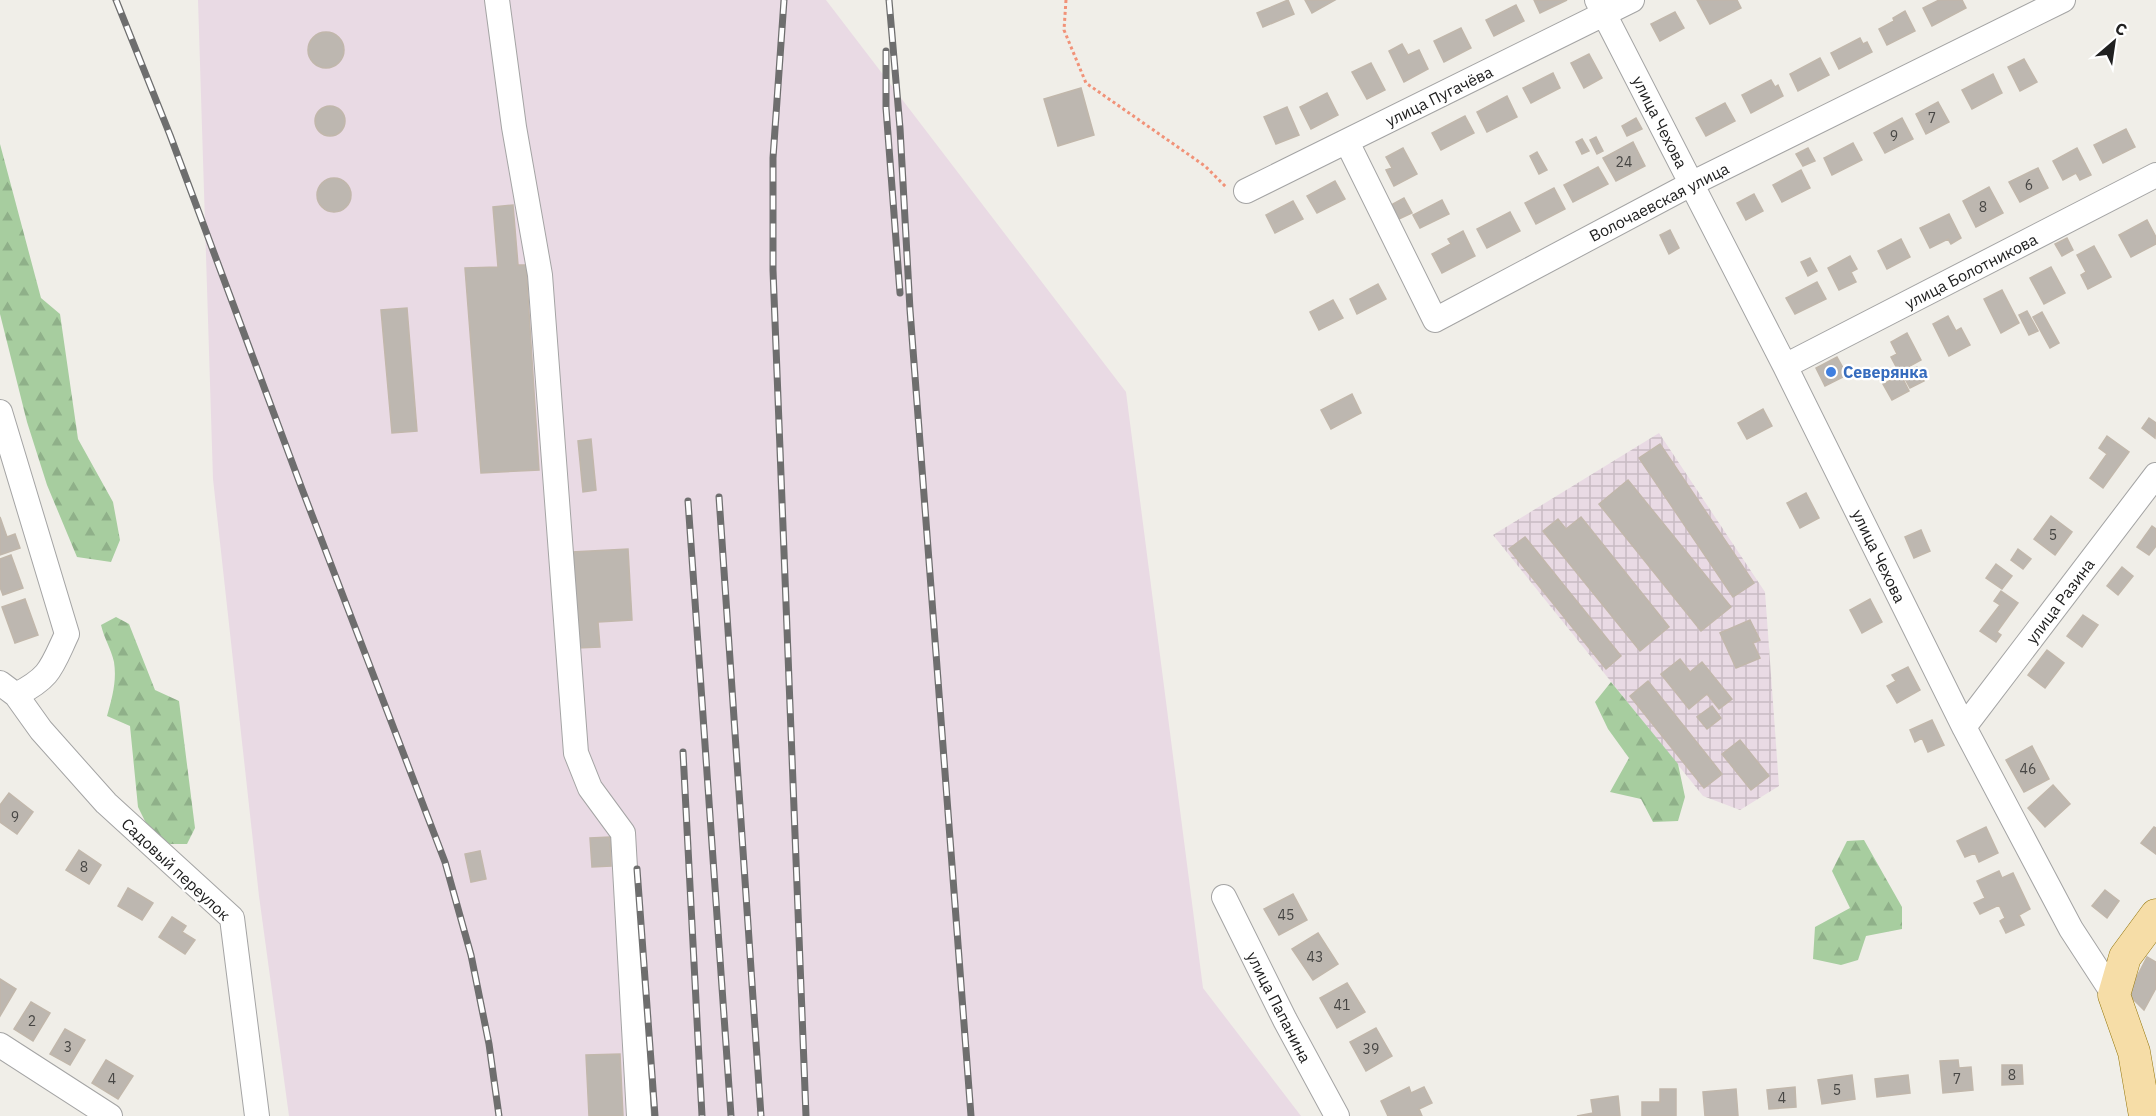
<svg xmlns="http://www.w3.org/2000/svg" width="2156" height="1116" font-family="'IBM Plex Sans',sans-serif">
	<defs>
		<pattern id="industrial-grid" width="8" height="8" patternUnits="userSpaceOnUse" patternTransform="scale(1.5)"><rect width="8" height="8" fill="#e9dae4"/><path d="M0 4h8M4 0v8" fill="none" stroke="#c8bbc3"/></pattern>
		<pattern id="forest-firs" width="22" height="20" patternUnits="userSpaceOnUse" patternTransform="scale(1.5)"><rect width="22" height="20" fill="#a7cd9f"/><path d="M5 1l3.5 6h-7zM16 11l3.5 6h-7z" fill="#8fb089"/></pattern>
	</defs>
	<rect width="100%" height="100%" fill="#f0eee8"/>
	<path fill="url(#industrial-grid)" d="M1659 433 1765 592 1779 786 1740 810 1703 796 1493 535Z"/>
	<path fill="#e9dae4" d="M198 0H826L1126 392 1203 988 1301 1116H289L259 896 213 479Z"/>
	<path fill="url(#forest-firs)" d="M0 144 41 298 60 314 78 439 113 502 120 540 111 562 77 557 47 485 27 422 0 314Z
		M116 617 129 624 155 690 179 701 195 828 187 844H169L149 829 138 807 130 726 107 716C112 698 117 681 114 662 111 649 104 638 101 625Z
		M1611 682 1678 764 1685 797 1678 821 1653 822 1641 799 1610 792 1629 758 1608 729 1595 702Z
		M1864 840 1902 907V929L1866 936 1858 960 1841 965 1813 959 1815 927 1850 908 1832 871 1847 841Z"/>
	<path fill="#bdb7b0" stroke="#c1b7ab" stroke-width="1.5" d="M1288 0 1294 14 1263 27 1257 13Z
		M1305 0H1335L1312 13Z
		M1534 0H1567L1540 13Z
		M1697 0H1737L1741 8 1710 24Z
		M1939 0H1962L1966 8 1932 26 1923 8Z
		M1516 5 1524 21 1494 36 1486 20Z
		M1905 11 1915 31 1887 45 1879 29 1894 21 1893 18Z
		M1675 12 1684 28 1660 41 1651 24Z
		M1461 28 1471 48 1444 62 1434 41Z
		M308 50a18 18 0 1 1 36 0a18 18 0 1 1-36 0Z
		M1860 38 1863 44 1867 42 1872 52 1839 69 1831 53Z
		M1402 44 1408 55 1419 50 1428 69 1404 82 1389 51Z
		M1589 54 1602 78 1584 88 1571 63Z
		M1820 58 1829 75 1798 91 1790 74Z
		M2024 59 2037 82 2020 91 2008 67Z
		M1371 63 1385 90 1367 99 1352 72Z
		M1553 73 1560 88 1531 103 1523 88Z
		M1993 74 2002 93 1972 109 1962 90Z
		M1771 80 1775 87 1778 85 1783 96 1751 113 1742 95Z
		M1081 88 1094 135 1058 146 1044 99Z
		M1327 93 1338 115 1311 129 1300 107Z
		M1507 96 1517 117 1487 132 1477 112Z
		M1938 102 1949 122 1926 134 1916 114Z
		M1725 103 1735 121 1706 136 1696 118Z
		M315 121a15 15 0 1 1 30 0a15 15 0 1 1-30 0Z
		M1287 107 1299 135 1276 144 1264 117Z
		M1465 116 1474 133 1441 150 1432 133Z
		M1636 118 1642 129 1627 136 1622 126Z
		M1902 118 1913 139 1885 153 1874 133Z
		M2126 129 2135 147 2103 163 2094 145Z
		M1596 137 1603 151 1597 154 1590 140Z
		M1582 139 1589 151 1582 154 1576 142Z
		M1633 142 1645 166 1616 181 1603 158Z
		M1853 143 1862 160 1832 175 1824 158Z
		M1403 148 1417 174 1394 186 1386 170 1392 168 1386 157Z
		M1808 148 1815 161 1803 166 1796 154Z
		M2077 148 2091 175 2080 180 2076 173 2063 180 2053 161Z
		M1537 152 1547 170 1539 174 1530 156Z
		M1598 167 1608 184 1573 202 1564 185Z
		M2038 168 2048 188 2020 202 2009 182Z
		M1801 170 1810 188 1782 202 1773 185Z
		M317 195a17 17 0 1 1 34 0a17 17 0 1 1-34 0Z
		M1335 181 1345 199 1317 213 1307 196Z
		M1989 187 2003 213 1976 227 1963 201Z
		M1554 188 1565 209 1536 224 1525 203Z
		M1754 194 1763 211 1746 220 1737 203Z
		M1404 198 1412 213 1399 219 1391 205Z
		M1442 200 1449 214 1420 228 1413 215Z
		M1293 201 1303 219 1275 233 1266 215Z
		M513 205 518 265H526L539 470 481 473 465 268 498 267 493 207Z
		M1510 212 1520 231 1487 248 1477 229Z
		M1949 214 1961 238 1951 244 1948 239 1930 248 1920 228Z
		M2147 220 2156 237V244L2131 257 2119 235Z
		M1670 230 1679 248 1669 254 1660 235Z
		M1463 231 1475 256 1442 273 1432 254 1451 244 1448 239Z
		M2067 238 2073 250 2062 256 2055 244Z
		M1901 239 1910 257 1887 269 1878 251Z
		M2094 246 2111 277 2088 289 2081 275 2086 272 2077 255Z
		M1850 256 1857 269 1851 272 1856 282 1839 290 1828 268Z
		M1810 258 1817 271 1808 276 1801 262Z
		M2051 267 2065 293 2044 304 2030 278Z
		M1817 282 1826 299 1795 314 1786 298Z
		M1378 284 1386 299 1357 314 1350 299Z
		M2002 290 2019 323 2001 333 1984 299Z
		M1333 300 1343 318 1319 330 1310 312Z
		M407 308 417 431 392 433 381 310Z
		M2027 311 2038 331 2029 335 2019 315Z
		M2042 312 2059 343 2050 348 2033 317Z
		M1948 316 1956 331 1961 328 1970 345 1949 356 1933 324Z
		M1907 333 1921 360 1899 372 1891 357 1897 354 1891 342Z
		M1837 357 1847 375 1825 386 1816 368Z
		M1917 367 1924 381 1910 388 1903 375Z
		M1901 375 1909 391 1892 400 1883 384Z
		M1352 394 1361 413 1331 429 1321 410Z
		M1763 409 1772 426 1747 439 1738 423Z
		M2149 418 2156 423 2155 438 2142 428Z
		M2107 436 2129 452 2103 488 2090 478 2107 454 2099 448Z
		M591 439 596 490 583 492 578 441Z
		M1660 444 1754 583 1733 597 1639 458Z
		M1628 480 1731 607 1701 631 1599 504Z
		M1806 493 1819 518 1800 528 1787 503Z
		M2051 516 2072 532 2055 555 2034 539Z
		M0 517 7 537 15 534 20 548 0 555Z
		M1581 517 1669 627 1640 651 1543 531 1558 519 1566 529Z
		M2152 526 2156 529V546L2149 555 2137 547Z
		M1921 530 1930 551 1914 558 1905 537Z
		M1525 537 1621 656 1606 669 1509 549Z
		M628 549 632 620 598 622 600 647 577 648 572 552Z
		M2018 549 2031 559 2023 569 2011 560Z
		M11 555 23 588 3 595 0 587V559Z
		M1996 564 2012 576 2002 589 1986 578Z
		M2122 567 2133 576 2118 595 2107 586Z
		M2001 591 2018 603 1997 632 2001 635 1996 642 1980 631 2000 605 1994 601Z
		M25 599 38 635 15 643 2 607Z
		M1870 599 1882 622 1862 633 1850 610Z
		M2083 615 2098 625 2082 647 2067 636Z
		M1750 620 1760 640 1753 643 1760 658 1736 668 1720 633Z
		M2047 650 2064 663 2045 688 2028 675Z
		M1680 659 1690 672 1702 662 1732 699 1719 709 1707 694 1689 709 1661 674Z
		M1908 667 1920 690 1897 703 1887 686 1896 681 1892 675Z
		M1648 681 1722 774 1704 788 1630 696Z
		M1712 706 1721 718 1707 729 1697 717Z
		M1932 720 1944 745 1928 752 1922 738 1915 742 1910 730Z
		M1740 740 1769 776 1751 790 1722 754Z
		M2032 746 2049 779 2024 792 2006 760Z
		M2053 785 2070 804 2045 827 2028 808Z
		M9 793 33 812 17 834 0 822V805Z
		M1986 827 1998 853 1979 862 1975 853 1965 857 1957 841Z
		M2154 827 2156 828V854L2141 843Z
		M610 837 611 866 592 867 590 838Z
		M79 850 101 865 89 884 66 870Z
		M480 851 486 879 471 882 465 854Z
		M1999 871 2002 878 2013 873 2030 909 2019 915 2024 925 2006 933 2000 921 2005 918 1999 905 1980 914 1974 903 1985 898 1977 881Z
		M128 888 153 903 142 920 118 906Z
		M2105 890 2119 901 2107 918 2092 906Z
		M1293 894 1307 920 1279 935 1264 909Z
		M172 917 186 926 182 932 195 940 185 954 159 937Z
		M1318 933 1338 964 1313 980 1292 949Z
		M2147 957 2156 962V988L2144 1010 2128 994Z
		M0 979 16 989 0 1016Z
		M1347 983 1365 1012 1337 1028 1320 998Z
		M31 1002 50 1013 33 1041 14 1029Z
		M1376 1028 1392 1056 1366 1071 1350 1042Z
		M65 1029 85 1040 70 1065 50 1054Z
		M620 1054 623 1116H589L586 1055Z
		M106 1060 133 1076 118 1099 92 1083Z
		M1958 1060 1959 1068 1971 1067 1973 1090 1943 1093 1940 1061Z
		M2002 1065H2022L2023 1084 2002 1085Z
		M1852 1075 1855 1099 1822 1104 1818 1080Z
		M1908 1075 1910 1093 1877 1097 1875 1079Z
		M1409 1087 1411 1093 1424 1087 1432 1103 1419 1109 1422 1116H1388L1381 1101Z
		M1795 1087 1796 1107 1769 1109 1767 1090Z
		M1660 1089H1676V1116H1642V1102H1660Z
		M1736 1089 1738 1116H1705L1703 1092Z
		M1618 1096 1620 1116H1577L1593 1113 1591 1100Z"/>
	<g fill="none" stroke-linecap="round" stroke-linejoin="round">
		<defs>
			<path id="minor" d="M497 0 514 127 540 275 576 753 590 788 623 833 639 1116
				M1597 0 1785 366 1964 727 2071 929 2114 995
				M1347 142 1435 320 1691 184 2063 0
				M1246 191 1632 0
				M1785 366 2156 175
				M0 412 67 634C51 668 51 677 16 695L0 683
				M16 695 41 730 106 803 232 918 257 1116
				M1964 727 2156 475
				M1224 897 1285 1020 1337 1116
				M0 1045 110 1116"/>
			<path id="major" d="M2145 1116 2134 1052 2114 995 2125 957 2156 915"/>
		</defs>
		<use href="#minor" stroke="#a4a4a4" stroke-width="26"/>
		<use href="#major" stroke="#93750a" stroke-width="33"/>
		<path stroke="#f19278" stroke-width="3" stroke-dasharray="3 3" stroke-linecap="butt" d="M1066 0 1064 30 1086 83 1205 166 1226 187"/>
		<use href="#minor" stroke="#fff" stroke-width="24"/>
		<use href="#major" stroke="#f6dda7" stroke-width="32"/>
		<defs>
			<path id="rail" d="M116 0 170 135 302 489 445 862 471 955 489 1044 499 1116
				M784 0 773 158V270L806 1116
				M889 0 900 128 910 310 971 1116
				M886 51V108L900 293
				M719 497 761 1116
				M688 501 731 1116
				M683 752 702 1116
				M637 869 655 1116"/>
		</defs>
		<use href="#rail" stroke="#6e6e6e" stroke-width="7"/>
		<use href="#rail" stroke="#fff" stroke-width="4.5" stroke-dasharray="14" stroke-linecap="butt"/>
	</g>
	<circle fill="#3f7fe0" stroke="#fff" stroke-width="2" cx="1831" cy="372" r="6"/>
	<g text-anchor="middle" stroke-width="4.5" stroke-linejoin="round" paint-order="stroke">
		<g font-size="14" fill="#474644">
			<text x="1932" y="123">7</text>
			<text x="1894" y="141">9</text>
			<text x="1624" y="167">24</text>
			<text x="2029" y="190">6</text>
			<text x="1983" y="212">8</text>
			<text x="2053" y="540">5</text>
			<text x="2028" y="774">46</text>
			<text x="15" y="822">9</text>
			<text x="84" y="872">8</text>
			<text x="1286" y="920">45</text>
			<text x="1315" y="962">43</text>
			<text x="1342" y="1010">41</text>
			<text x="32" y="1026">2</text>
			<text x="68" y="1052">3</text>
			<text x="1371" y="1054">39</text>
			<text x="2012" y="1080">8</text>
			<text x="112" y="1084">4</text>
			<text x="1957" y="1084">7</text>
			<text x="1837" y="1095">5</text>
			<text x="1782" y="1103">4</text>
		</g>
		<g font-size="16" fill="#202020" stroke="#fff">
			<text transform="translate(1439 96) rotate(-26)" y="6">улица Пугачёва</text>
			<text transform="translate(1660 122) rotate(63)" y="6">улица Чехова</text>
			<text transform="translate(1659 202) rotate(-27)" y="6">Волочаевская улица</text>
			<text transform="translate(1971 271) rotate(-27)" y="6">улица Болотникова</text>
			<text transform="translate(1879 556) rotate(64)" y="6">улица Чехова</text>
			<text transform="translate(2060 601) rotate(-53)" y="6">улица Разина</text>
			<text transform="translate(176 869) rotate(43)" y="6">Садовый переулок</text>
			<text transform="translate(1279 1007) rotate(63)" y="6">улица Папанина</text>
		</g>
		<g font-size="16" font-weight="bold" fill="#366cbe" stroke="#fff" text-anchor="start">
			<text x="1843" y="378">Северянка</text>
		</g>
	</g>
	<g transform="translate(2114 42) rotate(29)" stroke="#ffffff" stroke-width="4.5" paint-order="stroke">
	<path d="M0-4.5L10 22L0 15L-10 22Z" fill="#202020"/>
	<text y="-9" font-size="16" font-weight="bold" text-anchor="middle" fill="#202020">С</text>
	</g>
</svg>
